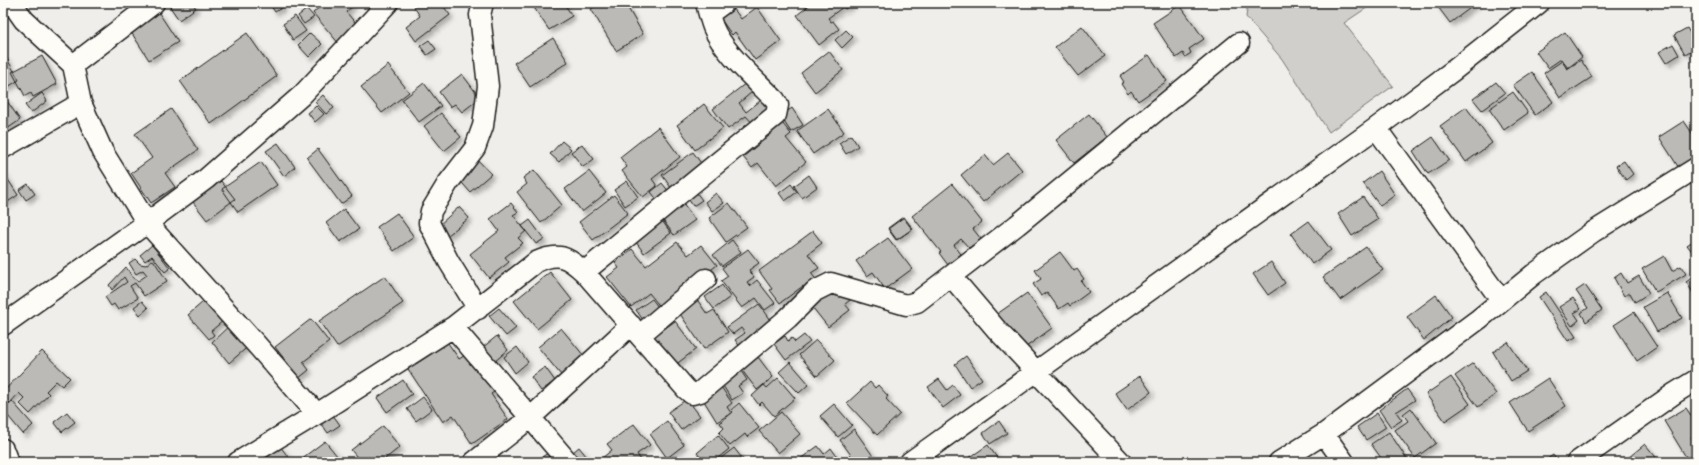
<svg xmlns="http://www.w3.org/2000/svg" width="1699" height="465" font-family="'Architects Daughter',sans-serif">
	<defs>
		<filter id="shadow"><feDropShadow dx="3.5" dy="3.5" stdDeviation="2" flood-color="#0004"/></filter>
	</defs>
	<rect width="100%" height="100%" fill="#f0eeea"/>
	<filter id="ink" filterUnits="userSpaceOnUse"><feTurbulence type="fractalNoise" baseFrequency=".025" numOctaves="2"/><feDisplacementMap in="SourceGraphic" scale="8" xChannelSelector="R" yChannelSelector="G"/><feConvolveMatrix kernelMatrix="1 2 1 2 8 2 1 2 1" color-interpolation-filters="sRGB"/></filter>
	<g filter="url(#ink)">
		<path fill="#d0cfcc" stroke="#767674" d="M1248,3H1374L1344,23L1393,86L1329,132L1282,59L1246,17Z"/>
		<path fill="#bbbab6" stroke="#1c1c1c" filter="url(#shadow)" d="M170,3H192L196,8L179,20L168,4Z
			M269,3H281L283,7L275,12Z
			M324,3H350L353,6L346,12L359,27L340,45L313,13Z
			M419,3H441L450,15L416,41L406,27L420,16L414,7Z
			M531,3H564L572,16L549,30Z
			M600,3H625L643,34L616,51L591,9Z
			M812,3H854L845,9L843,7L828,18L831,22L833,21L839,29L819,45L797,15Z
			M1435,3H1477L1450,23Z
			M1180,5L1204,39L1189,49L1191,53L1185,57L1183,53L1176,58L1153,23Z
			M757,7L781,41L755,60L735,32L732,35L720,18L734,9L741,19Z
			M307,9L314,17L304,24L298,16Z
			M159,13L178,42L149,60L131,32Z
			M295,16L306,31L293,40L283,24Z
			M1082,26L1105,56L1078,76L1055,47Z
			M1687,28L1696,43V48L1685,54L1674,35Z
			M846,30L853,37L842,48L835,40Z
			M1565,32L1582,57L1568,68L1561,59L1548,68L1536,52Z
			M247,33L277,76L211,124L180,81Z
			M310,33L322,44L309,57L298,45Z
			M553,38L568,62L530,87L514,63Z
			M429,40L436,49L427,55L420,46Z
			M1673,44L1679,55L1666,63L1659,52Z
			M829,51L843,70L815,92L801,73Z
			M1149,55L1167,81L1138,101L1131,91L1128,94L1121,84L1124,82L1120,76Z
			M42,56L57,84L33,97L31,93L25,96L12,72Z
			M6,57L19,80L6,88L3,83V59Z
			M1581,60L1592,77L1560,98L1544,73L1562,61L1567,69Z
			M388,65L409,92L382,113L361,87Z
			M1532,72L1553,102L1535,115L1513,85Z
			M462,74L480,98L462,112L455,104L450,107L439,92Z
			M1496,82L1505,93L1482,110L1473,99Z
			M424,83L441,106L419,122L402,100Z
			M746,83L752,92L739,103L746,112L765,97L776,110L755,126L746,116L728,129L713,109Z
			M1513,92L1528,113L1504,130L1489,109Z
			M42,93L47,101L31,113L25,105Z
			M3,95L20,120L4,131L3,128Z
			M323,95L334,108L326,114L315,102Z
			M704,104L723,128L695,150L677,125Z
			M316,106L324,114L315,122L308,113Z
			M1466,107L1492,143L1466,162L1440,126Z
			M792,108L803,125L791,132L780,116Z
			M171,109L198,150L165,173L175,187L151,203L131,173L152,158L135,134Z
			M828,109L844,132L813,154L797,131Z
			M441,113L461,137L444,151L424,126Z
			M1089,114L1107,137L1074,163L1056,140Z
			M778,118L791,134L786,138L806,162L776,186L758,163L752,168L743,157L769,136L763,130Z
			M1684,121L1696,139V157L1679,168L1659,137Z
			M658,127L680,157L652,179L657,186L643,197L622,171L627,167L620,157Z
			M851,135L858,146L846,154L839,143Z
			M1433,137L1449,160L1428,174L1413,151Z
			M562,141L571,149L559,162L550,154Z
			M278,143L295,167L284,176L266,151Z
			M582,144L594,159L583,167L571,152Z
			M318,149L352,196L341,204L307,158Z
			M693,152L705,169L674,192L662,175Z
			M1008,153L1022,170L983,202L961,175L985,155L993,165Z
			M477,159L491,174L470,192L457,177Z
			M1624,161L1633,174L1626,180L1616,166Z
			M261,162L277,185L238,212L222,189Z
			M534,170L562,205L541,223L517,192L527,184L523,178Z
			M589,171L606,193L582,212L565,189Z
			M1379,171L1395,195L1380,206L1363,183Z
			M3,172L18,195L3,205Z
			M809,175L817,187L802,198L794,186Z
			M221,181L235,199L207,220L193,202Z
			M627,181L638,197L625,206L614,190Z
			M662,183L670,193L659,202L651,192Z
			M28,184L35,194L26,200L19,190Z
			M791,184L797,192L785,201L779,193Z
			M952,184L982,222L973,229L981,239L969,248L961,239L954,245L961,254L948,265L939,253L941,252L912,216Z
			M693,188L702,200L693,206L685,194Z
			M716,193L724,203L712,211L705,202Z
			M614,195L628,213L593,240L579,222Z
			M1363,197L1378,219L1352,236L1338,214Z
			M511,203L518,212L513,215L526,231L518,238L523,243L505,257L509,262L489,278L470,254L499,231L490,219Z
			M683,203L695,220L674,235L659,215Z
			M729,203L747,227L726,242L709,218Z
			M459,207L469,218L447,236L438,226Z
			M344,209L359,229L340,242L326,223Z
			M397,213L414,237L394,251L377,227Z
			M657,214L671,233L644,253L630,234Z
			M903,217L912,229L897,240L888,228Z
			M904,217L913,229L896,240L888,229Z
			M530,220L544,239L536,244L522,226Z
			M1309,221L1331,250L1312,264L1291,234Z
			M813,231L822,243L808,254L819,268L811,273L820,285L809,293L803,286L780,303L770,290L772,289L759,271Z
			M888,238L912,269L885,289L873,272L867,276L856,261Z
			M1696,239V252L1694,254L1687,245Z
			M732,240L741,252L722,266L713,255Z
			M677,242L688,255L701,245L717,265L662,309L649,293L631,307L607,277L619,268L615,263L632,249L646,266Z
			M152,245L170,268L165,272L152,256L145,261L140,255Z
			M1366,247L1383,270L1340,300L1323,277Z
			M748,249L759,263L749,270L754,277L747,282L750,286L757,280L775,303L765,310L756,298L742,308L721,281L728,276L722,268Z
			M1060,252L1074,271L1077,269L1084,279L1081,281L1089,292L1070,306L1068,303L1059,309L1047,292L1041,296L1033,284L1041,279L1035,270Z
			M1664,256L1672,271L1681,266L1686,274L1656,292L1642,269Z
			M135,259L140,264L146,265L152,260L154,261L167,281L144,296L135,283L130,286L138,298L118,310L114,304L111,306L105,297L127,282L124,277L112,290L109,285L126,267L133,278L138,281L147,275L143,270L136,274L129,263Z
			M1271,262L1285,283L1268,295L1253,274Z
			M550,272L572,300L537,329L514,301Z
			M1621,273L1627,283L1639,276L1649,293L1635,302L1630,293L1624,296L1614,278Z
			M1696,275V297L1686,282Z
			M385,276L403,303L337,347L319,321Z
			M722,285L730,297L714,309L705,297Z
			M1585,285L1602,310L1586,322L1581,313L1588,308L1576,291Z
			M832,286L844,292L850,300L845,304L850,310L828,327L809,303Z
			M1546,292L1576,337L1568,341L1539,297Z
			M1027,293L1052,328L1022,350L997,314Z
			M1667,293L1682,318L1657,332L1643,307Z
			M211,295L224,320L211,331L214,335L209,339L188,315Z
			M1436,295L1452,317L1424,340L1407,317Z
			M696,298L707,314L714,310L728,332L704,349L678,311Z
			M1573,298L1581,309L1574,313L1579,320L1572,326L1559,307Z
			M652,299L662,312L646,324L636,310Z
			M142,301L148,308L140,315L134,307Z
			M759,304L774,324L741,348L735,340L745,333L741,328L733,334L727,327Z
			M499,308L516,328L506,336L489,316Z
			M1634,312L1657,347L1637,361L1614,325Z
			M311,319L329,342L303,362L309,370L299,378L275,347Z
			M234,321L252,343L229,363L212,342Z
			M675,321L696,349L670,369L649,340Z
			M561,328L584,356L561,375L538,347Z
			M804,335L810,342L786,360L774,344L785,336L788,341L792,338L795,342Z
			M497,336L508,350L494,362L482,348Z
			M816,340L835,360L817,376L799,355Z
			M1508,342L1527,371L1511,381L1493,352Z
			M448,343L459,359L470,352L500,388L491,394L508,419L472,444L453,415L443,422L408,369Z
			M517,347L528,362L515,373L504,357Z
			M42,351L70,378L62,386L56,381L46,391L49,394L30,414L20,404L25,399L19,393L10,403L3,396V392Z
			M755,353L773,377L757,390L738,365Z
			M966,356L982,379L970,387L955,364Z
			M790,362L809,384L799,393L779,372Z
			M1473,363L1496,394L1478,407L1455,376Z
			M737,365L747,380L738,386L743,393L732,400L718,378Z
			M545,367L555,381L541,391L531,377Z
			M1140,376L1151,392L1127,410L1115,393Z
			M1451,377L1470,404L1445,421L1426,394Z
			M778,378L795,398L774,416L762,402L759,405L752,396L764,385L767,388Z
			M1548,378L1566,406L1528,431L1510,403Z
			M939,379L947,390L953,385L960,395L943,408L928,387Z
			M403,380L412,394L387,412L377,398Z
			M717,381L732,403L727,407L731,413L717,422L699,393Z
			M870,382L875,388L878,385L888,396L886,399L900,414L877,435L847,403Z
			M1407,389L1415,400L1396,412L1402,420L1391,427L1379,410Z
			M423,397L432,409L416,421L407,409Z
			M687,399L700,416L681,430L668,412Z
			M12,401L33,425L23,434L3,410V406L8,402L10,404Z
			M739,403L759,428L747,437L745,434L730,446L719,433L724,428L720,423L733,412L731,410Z
			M834,404L852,425L838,437L820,416Z
			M1411,408L1436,443L1415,458L1395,430L1408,421L1403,414Z
			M1686,408L1696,423V434L1691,437L1696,445V462H1689L1664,421Z
			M67,412L75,422L62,432L54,422Z
			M781,412L800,434L778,453L759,431Z
			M1377,413L1386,427L1366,440L1357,427Z
			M333,415L340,425L328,433L321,423Z
			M667,421L684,445L667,458L650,434Z
			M999,421L1007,433L990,444L983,433Z
			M634,424L650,445L637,454L642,462H597L612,450L607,444Z
			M383,426L400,447L385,459L387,462H361L351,450Z
			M854,429L873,456L866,462H856L840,440Z
			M1389,432L1409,462H1384L1371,444Z
			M718,435L729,449L713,462H704L697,453Z
			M325,441L342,462H304L301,459Z
			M1645,444L1660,462H1623Z
			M988,445L1000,462H963Z
			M280,446L292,462H258Z
			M818,446L824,454L831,448L841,462H796Z
			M579,447L591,462H581L573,452Z
			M734,448L745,462H716Z
			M548,453L554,462H539L537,460Z
			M1553,455L1558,462H1543Z
			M521,457L525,462H516Z"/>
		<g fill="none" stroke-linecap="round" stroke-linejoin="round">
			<defs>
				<path id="minor" d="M12,3L24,20L73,65L81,103L103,152L147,223L256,344L317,414
					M709,14L724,3
					M73,65L154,3
					M1376,128L1501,300
					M3,148L81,103
					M584,272L776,115L778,105L775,100C756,80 723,52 713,27C710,19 708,11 706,3
					M951,276L997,330L1121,462
					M478,309L449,262L429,223L431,211L448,183L475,148L483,126L488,86L480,15L483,3
					M3,325L147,223L206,179L302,95L388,3
					M453,327L568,462
					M640,335L706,279
					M1324,434L1344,462
					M3,449L8,462
					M238,462L317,414L453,327L536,262C558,252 567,256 584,272L686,389L692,394L700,392L788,318L815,291L831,283L906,305L917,302L1017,225L1239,43
					M474,462L530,418L631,325
					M910,462L1376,128L1454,70L1539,3
					M1279,462L1324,434L1479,319L1534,274L1593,232L1696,168
					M1577,462L1675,393L1696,380"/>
			</defs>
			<use href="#minor" stroke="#1c1c1c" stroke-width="23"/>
			<use href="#minor" stroke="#fdfcf7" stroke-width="20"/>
		</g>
	</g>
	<rect width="1699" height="465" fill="none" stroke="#fdfcf7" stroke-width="16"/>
	<rect x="8" y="8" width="1683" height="449" fill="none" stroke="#1c1c1c" stroke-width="1.5" filter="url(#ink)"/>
</svg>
